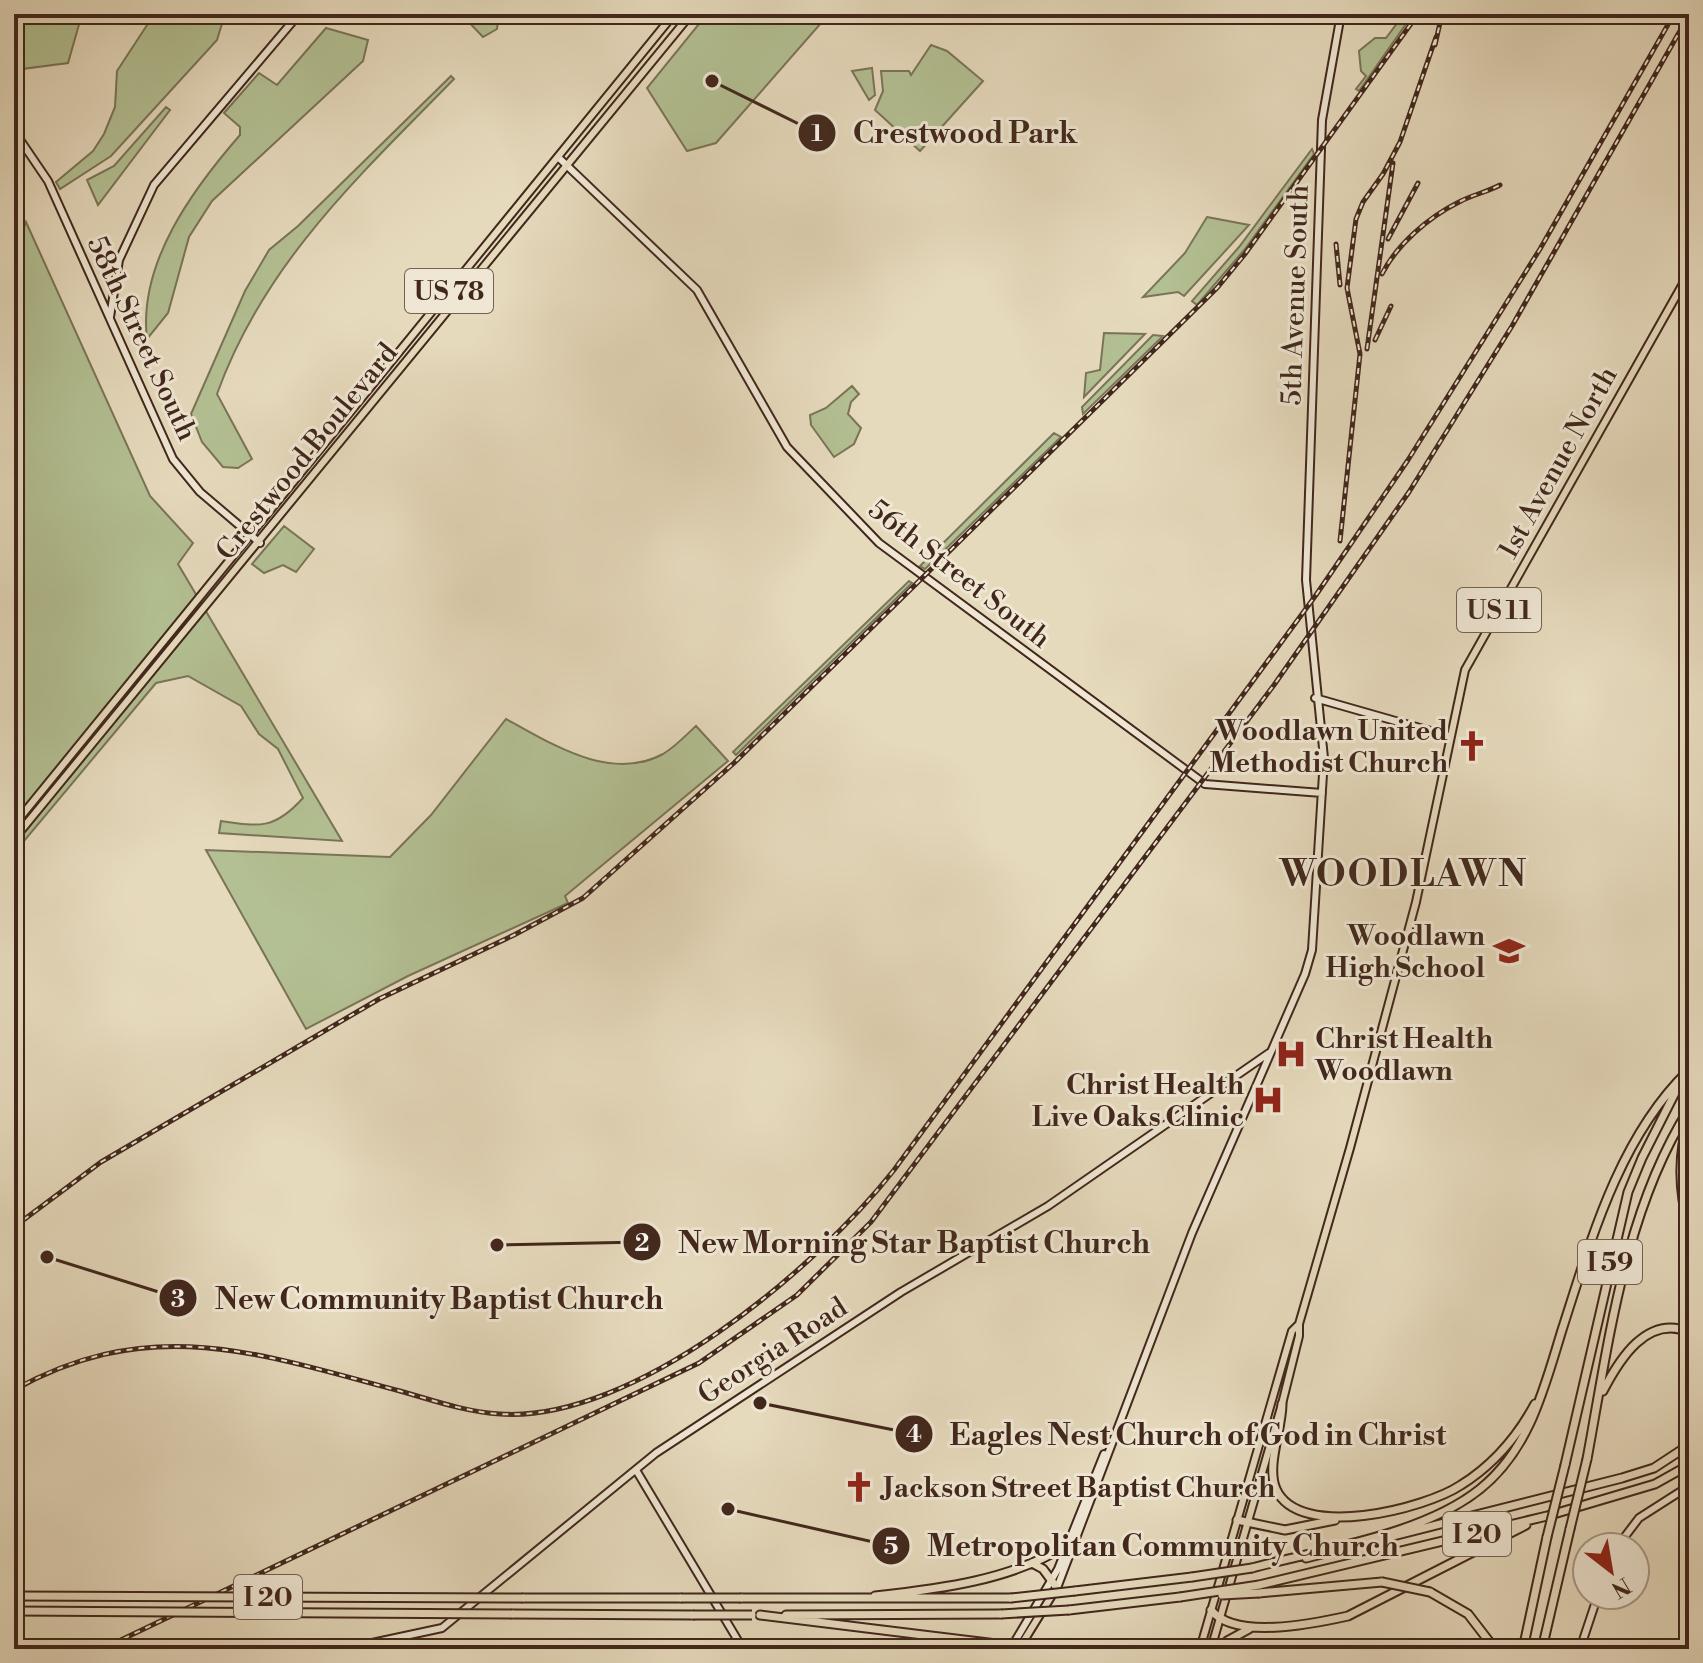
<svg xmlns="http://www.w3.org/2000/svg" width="1703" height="1663" font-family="'Libre Bodoni',serif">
	<rect width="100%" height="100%" fill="#e6dabd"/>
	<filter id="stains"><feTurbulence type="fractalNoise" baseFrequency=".0025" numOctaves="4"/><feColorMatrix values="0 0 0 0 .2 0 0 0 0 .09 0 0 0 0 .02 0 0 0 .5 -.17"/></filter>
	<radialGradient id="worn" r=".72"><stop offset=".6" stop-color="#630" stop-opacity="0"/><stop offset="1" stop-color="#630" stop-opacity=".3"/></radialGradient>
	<path fill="#b3c093" stroke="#7a7458" stroke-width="2" d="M14,14H82L68,63L14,70Z
		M151,14H225L217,40L111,156L60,189L56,182L93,151L104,134L115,107L117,71L153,16Z
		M461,14H492L498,20L497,29L483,37Z
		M707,14H829L716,143L687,151L647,88Z
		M1404,14H1413L1359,91L1356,89L1366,76L1361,71L1359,51L1375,38H1386Z
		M326,28L368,40L363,61L212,201L189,237L168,313L147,339C138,263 193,189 240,135V127L224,113L259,73L277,85Z
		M931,45L947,51L983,81L920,151L875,110L883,91L881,71H909L911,75Z
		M872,68L875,95L869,100L852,71Z
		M451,76L454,79C360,175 264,263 217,394L252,459L238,468L223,467L202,442L191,414L245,291L269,250L298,226Z
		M166,107L170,110L98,205L87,180L114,166Z
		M1312,149L1314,154L1245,249L1197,305L1192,301L1239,247Z
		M1207,217L1249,225L1184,296L1178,292L1143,297L1185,253Z
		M26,222L150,496L193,543L178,564L342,841L219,833L221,821C261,827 275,829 303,798L278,749L259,734L241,706L188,676L156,683L14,853V256Z
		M1104,333L1145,334L1084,397L1086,373L1100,370Z
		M1153,335L1163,336L1083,414L1082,407Z
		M852,386L859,394L851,402L848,414L861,428L854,444L834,457L811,425L810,415L826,408Z
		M1054,433L1061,437L925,569L920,566Z
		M284,526L314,549L296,572L283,565L264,573L252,564Z
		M909,581L912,583L736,755L733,752Z
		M506,719C551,743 610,783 663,754C675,747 686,735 696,726L728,761L565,896L568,903L408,976L306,1029L206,850L390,857L431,815Z"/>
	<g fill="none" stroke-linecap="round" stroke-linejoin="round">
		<defs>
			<path id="secondary" d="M14,131L48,181L173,459L200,492L260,543
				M558,157L697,290L787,447L879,543L1205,784L1322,793
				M110,317L119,260L154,185L299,14
				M1315,698L1448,736
				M636,1470L743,1649
				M1617,1547L1639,1518L1689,1486
				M1057,1588L1192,1233L1305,974L1312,950L1324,758L1306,580L1322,120L1341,14
				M1011,1648L1058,1569L1104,1454
				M344,1649L442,1628L656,1453L901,1292L1048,1206L1269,1053
				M1580,1649L1598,1595"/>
			<path id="primary" d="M14,825L674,14
				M14,839L691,14
				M1020,1647L1054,1592
				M1200,1649L1292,1331L1299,1324
				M1211,1649L1282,1404L1299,1336V1324L1350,1148L1416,902L1465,670L1689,273"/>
			<path id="highway" d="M1689,1119C1677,1156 1679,1192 1689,1229
				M1603,1391C1619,1360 1647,1314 1689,1332
				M1282,1404C1282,1429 1266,1466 1276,1489C1299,1541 1425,1509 1461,1485C1493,1465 1517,1437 1535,1404
				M1587,1459C1609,1341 1624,1212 1689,1109
				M1565,1465L1628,1192L1642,1158L1679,1085
				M1237,1520L1285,1530L1335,1520
				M1306,1558L1622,1478L1654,1468L1689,1445
				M1032,1563L1043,1569L1057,1588
				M1252,1568C1322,1549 1423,1535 1480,1489C1530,1449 1544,1388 1562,1330C1591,1240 1619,1138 1688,1071
				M1259,1585L1547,1516L1655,1484L1689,1465
				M1075,1591L1192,1577
				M1430,1592L1468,1614L1495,1649
				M1259,1593L1382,1582
				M875,1596C939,1589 1014,1580 1068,1544
				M523,1598H681
				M741,1598H1011
				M1069,1610L1180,1597
				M1211,1610C1235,1640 1312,1624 1348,1616L1526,1525
				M512,1614L693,1615
				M760,1615L1013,1646
				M786,1615L1001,1614
				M1224,1649L1227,1641L1249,1629
				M1523,1649L1547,1537
				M1542,1649L1570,1529"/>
		</defs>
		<use href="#secondary" stroke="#41271c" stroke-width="10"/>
		<use href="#primary" stroke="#41271c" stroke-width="10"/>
		<use href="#highway" stroke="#41271c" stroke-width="11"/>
		<use href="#secondary" stroke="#efe7d4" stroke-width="6"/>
		<use href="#primary" stroke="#e6dabd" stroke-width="6"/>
		<use href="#highway" stroke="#e6dabd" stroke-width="7"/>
		<defs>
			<path id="rail" d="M1435,45L1442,14
				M1388,239L1418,183
				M1336,244L1340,285
				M1382,274C1397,244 1429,217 1459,202C1472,195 1487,192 1500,185
				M1375,340L1391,306
				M1367,349L1393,163
				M1340,541L1360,354L1347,288L1356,219L1363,202L1383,174L1400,142L1436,37
				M14,1227L101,1162L379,999L514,935L583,898L734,763L1217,288L1245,254L1418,14
				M14,1390C152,1313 260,1354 400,1391C432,1400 466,1412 500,1414C634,1423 816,1269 894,1170L1316,595L1408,460L1540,249L1674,14
				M102,1649L699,1363L797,1295L871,1222L1274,685L1409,492L1512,326L1689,15"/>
		</defs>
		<use href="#rail" stroke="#41271c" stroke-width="5"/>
		<use href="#rail" stroke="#efe7d4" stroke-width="2" stroke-dasharray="6" stroke-linecap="butt"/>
		<defs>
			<path id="highway-bridge" d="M1570,1529L1587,1459
				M1547,1537L1565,1465
				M1192,1577L1252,1568
				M1382,1582L1430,1592
				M1222,1595L1259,1593
				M14,1596L523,1598
				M1180,1597L1259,1585
				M681,1598H741
				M1011,1598L1075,1591
				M14,1611L512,1614
				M1001,1614L1069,1610
				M693,1615H752"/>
		</defs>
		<use href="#highway-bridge" stroke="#41271c" stroke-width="11" stroke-linecap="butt"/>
		<use href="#highway-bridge" stroke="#e6dabd" stroke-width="7"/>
	</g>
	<defs>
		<symbol id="church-bare" viewBox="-9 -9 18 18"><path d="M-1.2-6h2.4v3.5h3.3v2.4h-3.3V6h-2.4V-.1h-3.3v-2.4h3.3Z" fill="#8f2418" stroke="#efe7d4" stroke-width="2.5" paint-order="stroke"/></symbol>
		<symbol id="school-bare" viewBox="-9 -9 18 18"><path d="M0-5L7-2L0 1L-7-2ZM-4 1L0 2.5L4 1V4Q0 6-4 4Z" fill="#8f2418" stroke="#efe7d4" stroke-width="2.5" paint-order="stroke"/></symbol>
		<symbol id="hospital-bare" viewBox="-9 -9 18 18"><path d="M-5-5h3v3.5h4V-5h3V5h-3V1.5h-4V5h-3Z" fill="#8f2418" stroke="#efe7d4" stroke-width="2.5" paint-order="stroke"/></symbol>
	</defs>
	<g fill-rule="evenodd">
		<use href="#church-bare" x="1450" y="724" width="44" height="44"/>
		<use href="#school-bare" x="1487" y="929" width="44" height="44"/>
		<use href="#hospital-bare" x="1269" y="1032" width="44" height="44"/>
		<use href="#hospital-bare" x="1246" y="1078" width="44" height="44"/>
		<use href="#church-bare" x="837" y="1465" width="44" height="44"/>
	</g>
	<g text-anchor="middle" stroke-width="6" stroke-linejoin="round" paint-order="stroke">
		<g fill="#efe7d4" stroke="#756153" stroke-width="2">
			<rect x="405" y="269" width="88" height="44" rx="6"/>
			<rect x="1457" y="588" width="84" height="44" rx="6"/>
			<rect x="1578" y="1240" width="64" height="44" rx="6"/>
			<rect x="1443" y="1512" width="68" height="44" rx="6"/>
			<rect x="234" y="1575" width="68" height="44" rx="6"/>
		</g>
		<g font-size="26" font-weight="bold" fill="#41271c">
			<text x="449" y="300">US 78</text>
			<text x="1499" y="619">US 11</text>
			<text x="1610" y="1271">I 59</text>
			<text x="1477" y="1543">I 20</text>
			<text x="268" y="1606">I 20</text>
		</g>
		<g font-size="28" fill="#41271c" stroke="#efe7d4">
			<text transform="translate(1294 295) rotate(-88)" y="10">5th Avenue South</text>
			<text transform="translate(143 338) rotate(65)" y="10">58th Street South</text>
			<text transform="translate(306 451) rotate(-51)" y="10">Crestwood Boulevard</text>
			<text transform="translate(1557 462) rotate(-61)" y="10">1st Avenue North</text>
			<text transform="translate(960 573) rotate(38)" y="10">56th Street South</text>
			<text transform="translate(772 1350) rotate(-33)" y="10">Georgia Road</text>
		</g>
		<g font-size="28" font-weight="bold" fill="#41271c" stroke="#efe7d4" text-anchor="end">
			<text x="1448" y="740">Woodlawn United<tspan x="1448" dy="32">Methodist Church</tspan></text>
			<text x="1485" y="945">Woodlawn<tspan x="1485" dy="32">High School</tspan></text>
			<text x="1315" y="1048" text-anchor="start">Christ Health<tspan x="1315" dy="32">Woodlawn</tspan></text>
			<text x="1244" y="1094">Christ Health<tspan x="1244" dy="32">Live Oaks Clinic</tspan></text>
			<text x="883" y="1497" text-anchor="start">Jackson Street Baptist Church</text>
		</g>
		<g font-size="36" font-weight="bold" letter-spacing="2" fill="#41271c" stroke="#efe7d4">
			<text x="1404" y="886">WOODLAWN</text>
		</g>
	</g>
	<path fill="none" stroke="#41271c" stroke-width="3" d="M712 81L817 133M497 1245L642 1242M47 1257L178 1298M760 1403L914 1434M728 1509L891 1546"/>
	<g fill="#41271c" stroke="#efe7d4" stroke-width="3">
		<circle cx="712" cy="81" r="8"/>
		<circle cx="497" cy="1245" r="8"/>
		<circle cx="47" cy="1257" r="8"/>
		<circle cx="760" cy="1403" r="8"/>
		<circle cx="728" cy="1509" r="8"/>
		<circle cx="817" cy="133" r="20"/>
		<circle cx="642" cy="1242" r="20"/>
		<circle cx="178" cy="1298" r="20"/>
		<circle cx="914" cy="1434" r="20"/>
		<circle cx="891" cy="1546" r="20"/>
	</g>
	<g font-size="24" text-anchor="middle" font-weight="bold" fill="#fff">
		<text x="817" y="141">1</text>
		<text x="642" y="1251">2</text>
		<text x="178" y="1307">3</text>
		<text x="914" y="1442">4</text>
		<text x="891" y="1554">5</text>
	</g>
	<g font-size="30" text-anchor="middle" font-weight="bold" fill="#41271c" stroke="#efe7d4" stroke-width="6" stroke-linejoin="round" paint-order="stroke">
		<text x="965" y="143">Crestwood Park</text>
		<text x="914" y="1253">New Morning Star Baptist Church</text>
		<text x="439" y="1309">New Community Baptist Church</text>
		<text x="1198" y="1445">Eagles Nest Church of God in Christ</text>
		<text x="1163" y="1556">Metropolitan Community Church</text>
	</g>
	<rect width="1703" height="1663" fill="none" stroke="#e6dabd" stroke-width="48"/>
	<rect x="16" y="16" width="1671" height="1631" fill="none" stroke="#41271c" stroke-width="4"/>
	<rect x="24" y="24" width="1655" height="1615" fill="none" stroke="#41271c" stroke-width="2"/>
	<g transform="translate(1611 1571) rotate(149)"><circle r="38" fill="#efe7d4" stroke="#a99a8a" stroke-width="2"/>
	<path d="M0-6L14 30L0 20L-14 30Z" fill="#8f2418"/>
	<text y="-12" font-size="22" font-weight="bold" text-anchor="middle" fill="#41271c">N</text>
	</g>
	<rect width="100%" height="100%" filter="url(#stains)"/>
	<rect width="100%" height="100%" fill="url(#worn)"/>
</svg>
